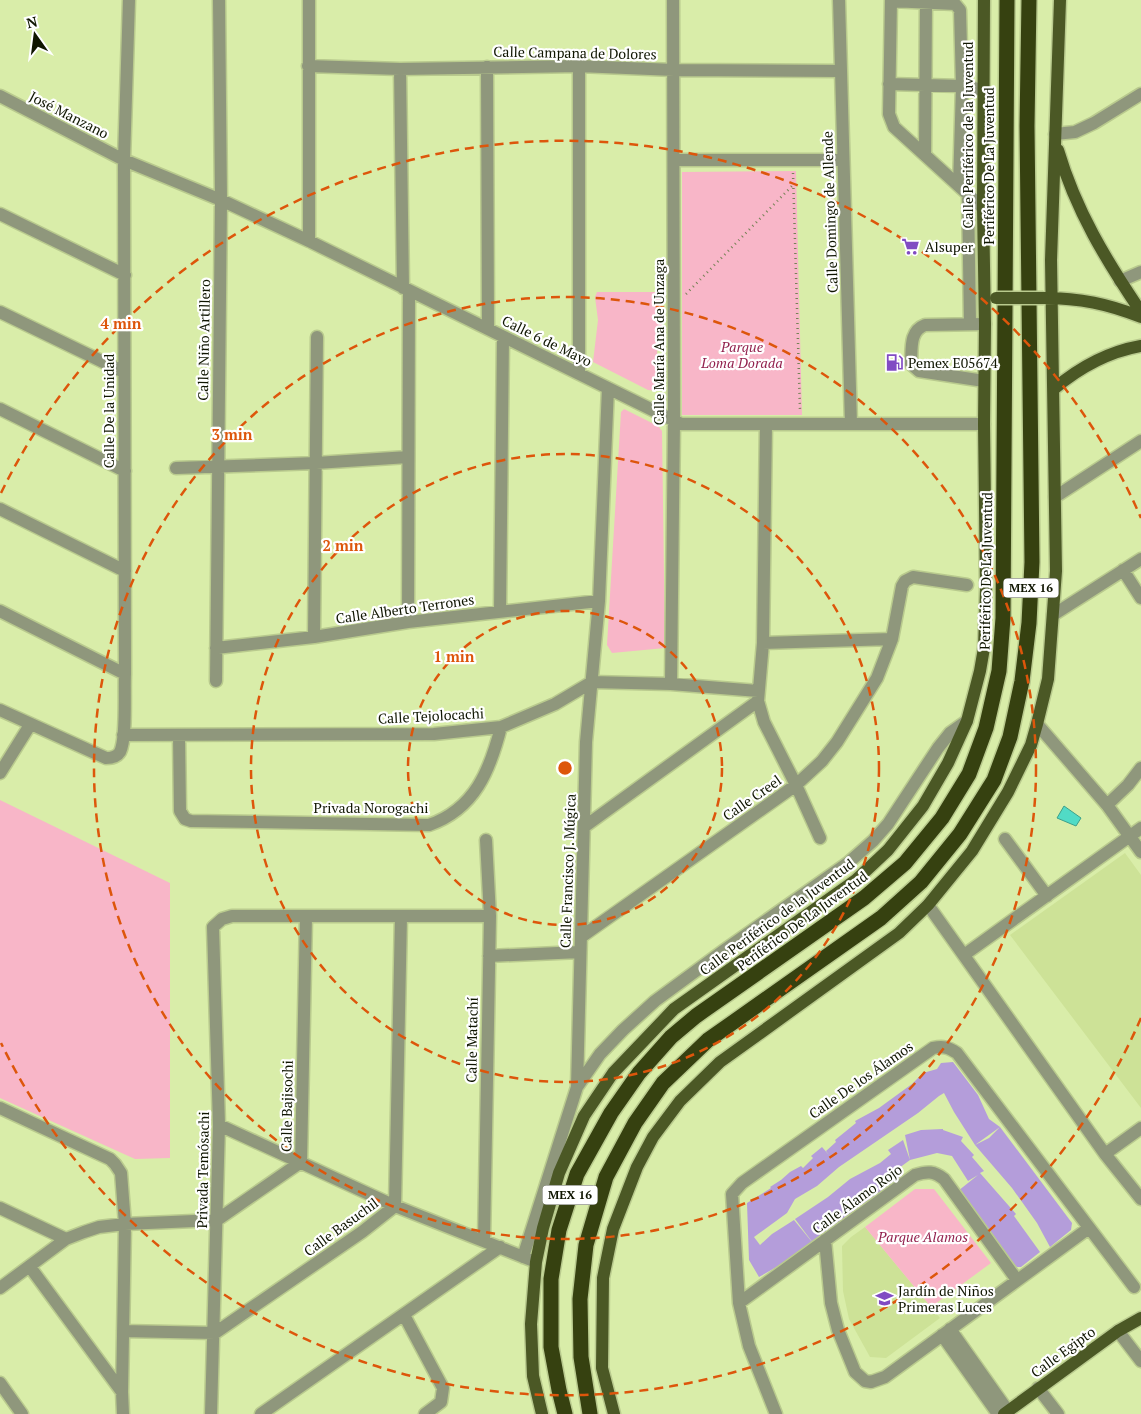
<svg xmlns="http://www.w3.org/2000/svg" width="1141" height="1414" font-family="'PT Serif',serif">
	<rect width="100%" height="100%" fill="#d9eda9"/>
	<path fill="#cde297" d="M1125,853L1141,875V1108L1010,935Z
		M865,1227L940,1318L886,1358L870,1357L849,1319L843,1291L842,1246L851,1237Z"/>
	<path fill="#f8b6c8" d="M796,171L802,415H682V172Z
		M597,292H655L660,297L662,325L657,353L661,386L658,391L648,390L593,362L598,320L595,297Z
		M624,409L658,426L662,431L665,648L612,653L607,645L621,412Z
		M0,800L170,883V1158L135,1159L0,1098Z
		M915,1189H934L991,1263L931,1307L865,1227Z"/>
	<path fill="#51dbc6" stroke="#3da08b" d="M1064,806L1081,818L1076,826L1057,818Z"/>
	<path fill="#b49dda" d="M953,1062L978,1095L989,1119L1000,1127L975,1145L954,1112L944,1093L939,1096L918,1113L839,1167L817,1186L795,1199L787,1213L754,1237L760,1245L772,1234L794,1220L812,1242L801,1253L759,1277L749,1260L747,1203L771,1188L770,1187L781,1180L790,1172L801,1166L803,1168L813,1158L811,1156L822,1147L829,1155L826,1151L836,1142L835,1140L856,1123L855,1121L879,1108L912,1084L923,1073L937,1069L941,1063Z
		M1000,1127L1072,1223L1071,1230L1050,1247L1037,1223L1012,1188L975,1145L989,1138Z
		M943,1129V1130L963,1137L961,1141L974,1155L972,1157L984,1171L980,1173L1016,1214L1014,1216L1040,1252L1021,1267H1017L1007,1259L958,1191L978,1175L968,1181L952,1156L937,1153L910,1160L899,1168L903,1174L892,1186L893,1188L878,1194L833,1228L822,1234L813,1243L795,1219L828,1197L850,1179L880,1163L891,1154L888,1150L903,1140L910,1160L905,1135L921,1130Z"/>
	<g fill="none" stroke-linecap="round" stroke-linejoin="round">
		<defs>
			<path id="minor" d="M839,0L851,424
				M891,0L889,114L894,127L983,208
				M891,1L955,4L960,10L962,86L959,186
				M308,66L400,69L579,66L674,70L841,71
				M579,66V373
				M487,67L488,329
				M400,69L403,288
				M889,84L962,86L984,90
				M0,96L124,160L221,200L309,241L681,424H984
				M1055,134L1075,132L1094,123L1141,94
				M925,155L926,2
				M674,160H843
				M968,195L970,324
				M0,214L125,275
				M309,241V0
				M1120,281L1141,272
				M0,312L124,372
				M984,381L919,371L911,364C912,349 909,331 925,325L985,324
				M0,409L125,471
				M766,424L763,643L758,701L764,722L796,785L820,838
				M176,468L316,463L408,457
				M1055,497L1141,441
				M0,509L125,571
				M1123,570L1141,598
				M0,611L125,674
				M500,612L503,337
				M1053,615L1141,559
				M408,622L409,291
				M314,637L317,337
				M763,643L892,639
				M216,648L314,637L408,622L599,601
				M216,681L221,200L219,0
				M671,684L674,421L673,0
				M0,710L106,758C111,758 117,757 120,752C127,738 124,692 125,674L124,160L129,0
				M1037,724L1107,805L1141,852
				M123,735L434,734L501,727L555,704L592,682L671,684L758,691
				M179,735L180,811L185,819L191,821L429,825C475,809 490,770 501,727
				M0,773L30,725
				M1107,805L1128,785L1141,768
				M584,827L758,701
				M1005,839L1047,896
				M928,905L1105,1154L1141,1199
				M581,937L796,785L822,761L837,742L877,678L892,639L902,586L905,581L913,577L967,585
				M964,955L1141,828
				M489,956L580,952
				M577,1087L600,1054L623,1030L655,1001L723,951L848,863L873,841L888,824L938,748L950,733L967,721
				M0,1108L110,1159L115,1164L121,1173L125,1224L122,1392L123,1414
				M219,1125L395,1206L531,1260
				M1105,1154L1141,1128
				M0,1208L66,1239
				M825,1240L831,1303L838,1330L855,1372L865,1381L871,1382L885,1377L1089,1228
				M484,1241L490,916L486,840
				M523,1257L577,1087L586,742L599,601L608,388
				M30,1267L122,1392
				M0,1288L66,1239L84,1232L99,1227L125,1224L217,1220L301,1162L306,916
				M739,1303L915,1175C927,1171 934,1171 944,1179L1017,1280
				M404,1315L443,1388L441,1402L425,1414
				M950,1329L1008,1411
				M123,1331L215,1333L362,1232L395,1206L401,916
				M1118,1331L1141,1361
				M942,1335L998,1414
				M0,1383L22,1414
				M1038,1388L1058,1414
				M211,1414L219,1125L213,927L222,919L232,916H490
				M261,1414L500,1247
				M776,1414L749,1346L739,1303L732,1194L742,1183L933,1048C943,1046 948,1047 957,1053L1134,1287"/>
			<path id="major" d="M1058,150C1076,211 1106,260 1141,312
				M1044,298C1080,298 1108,304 1141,317
				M1054,389C1080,367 1107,352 1141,346
				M542,1414L533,1376L531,1324L536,1262L543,1228L559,1173L584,1116L613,1073L674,1009L856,880L888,850L923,806L948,763L967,721L980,671L984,648L986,590L984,424L985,324L983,208L984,0
				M614,1414L602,1368L603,1278L613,1229L637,1167L653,1137L680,1101L720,1062L899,933L928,905L972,851L1008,792L1031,745L1037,724L1048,679L1056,571L1051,260L1060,0
				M1004,1414L1118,1331L1141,1318"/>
			<path id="highway" d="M565,1414L559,1390L551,1347V1279L559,1230L577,1174L611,1113L639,1073L671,1037L696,1016L864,898L905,863L942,818L969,774L986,728L999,671L1003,618L1007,0
				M590,1414L581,1357L580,1299L586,1245L606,1177L635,1123L663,1083L708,1040L881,918L921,882L960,834L994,780L1010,737L1022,681L1029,623L1032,562L1027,126L1029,0"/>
		</defs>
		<use href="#minor" stroke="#b9ca8e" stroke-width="15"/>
		<use href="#major" stroke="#b9ca8e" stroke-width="15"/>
		<use href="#highway" stroke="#b9ca8e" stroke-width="18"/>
		<path stroke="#758255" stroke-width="2.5" stroke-dasharray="1 4" stroke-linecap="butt" d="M793,173L800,410H798
			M686,294L793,185"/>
		<use href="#minor" stroke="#8f977c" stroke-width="12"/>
		<use href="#major" stroke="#4b5825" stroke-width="12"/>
		<use href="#highway" stroke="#364110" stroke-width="15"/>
		<defs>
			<path id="major-bridge" d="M996,298H1043"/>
		</defs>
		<use href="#major-bridge" stroke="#b9ca8e" stroke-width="15" stroke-linecap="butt"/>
		<use href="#major-bridge" stroke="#4b5825" stroke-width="12"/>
	</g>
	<g fill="none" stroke="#dd560b" stroke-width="2.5" stroke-dasharray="9 6">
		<circle cx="565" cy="768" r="157"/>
		<circle cx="565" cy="768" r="314"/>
		<circle cx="565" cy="768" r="471"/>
		<path d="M1141 1018A628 628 0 0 1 1 1043M1 493A628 628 0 0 1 1141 518"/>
	</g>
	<defs>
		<symbol id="supermarket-bare" viewBox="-9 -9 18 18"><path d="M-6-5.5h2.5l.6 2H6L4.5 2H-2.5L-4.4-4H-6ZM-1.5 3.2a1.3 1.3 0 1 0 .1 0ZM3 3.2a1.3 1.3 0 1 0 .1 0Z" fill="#814bc3" stroke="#fff" stroke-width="2.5" paint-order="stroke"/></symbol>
		<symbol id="fuel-bare" viewBox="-9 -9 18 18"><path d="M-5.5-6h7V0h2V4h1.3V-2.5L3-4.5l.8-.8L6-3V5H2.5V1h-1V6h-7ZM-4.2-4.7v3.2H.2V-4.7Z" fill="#814bc3" stroke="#fff" stroke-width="2.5" paint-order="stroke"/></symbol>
		<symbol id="school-bare" viewBox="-9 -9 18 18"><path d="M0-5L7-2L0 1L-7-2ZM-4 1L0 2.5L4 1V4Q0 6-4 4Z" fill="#814bc3" stroke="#fff" stroke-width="2.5" paint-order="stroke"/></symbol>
	</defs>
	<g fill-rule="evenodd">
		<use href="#supermarket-bare" x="898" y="234" width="25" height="25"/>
		<use href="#fuel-bare" x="882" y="350" width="25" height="25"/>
		<use href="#school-bare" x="872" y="1286" width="25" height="25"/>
	</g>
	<g text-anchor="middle" stroke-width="4.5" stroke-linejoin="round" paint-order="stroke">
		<g fill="#fff" stroke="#575b4c" stroke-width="1">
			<rect x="1003.5" y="578.5" width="55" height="19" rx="4"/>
			<rect x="542.5" y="1185.5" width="55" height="19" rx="4"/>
		</g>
		<g font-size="12" font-weight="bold" fill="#0f1500">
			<text x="1031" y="592">MEX 16</text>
			<text x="570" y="1199">MEX 16</text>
		</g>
		<g font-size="14" fill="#0f1500" stroke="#fff">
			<text transform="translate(575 53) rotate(1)" y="5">Calle Campana de Dolores</text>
			<text transform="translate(69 115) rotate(27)" y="5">José Manzano</text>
			<text transform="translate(968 135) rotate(-90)" y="5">Calle Periférico de la Juventud</text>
			<text transform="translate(989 166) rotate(-90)" y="5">Periférico De La Juventud</text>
			<text transform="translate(830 212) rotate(-92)" y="5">Calle Domingo de Allende</text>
			<text transform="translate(204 340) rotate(-89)" y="5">Calle Niño Artillero</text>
			<text transform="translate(547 341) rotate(26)" y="5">Calle 6 de Mayo</text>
			<text transform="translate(659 342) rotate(-90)" y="5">Calle María Ana de Unzaga</text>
			<text transform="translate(109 411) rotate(-90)" y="5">Calle De la Unidad</text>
			<text transform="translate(986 571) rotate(-89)" y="5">Periférico De La Juventud</text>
			<text transform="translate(405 609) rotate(-8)" y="5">Calle Alberto Terrones</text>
			<text transform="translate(431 716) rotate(-3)" y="5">Calle Tejolocachi</text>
			<text transform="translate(752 798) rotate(-35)" y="5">Calle Creel</text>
			<text x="371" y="813">Privada Norogachi</text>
			<text transform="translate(568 871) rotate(-88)" y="5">Calle Francisco J. Múgica</text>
			<text transform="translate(777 917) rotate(-36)" y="5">Calle Periférico de la Juventud</text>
			<text transform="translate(802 921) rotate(-36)" y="5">Periférico De La Juventud</text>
			<text transform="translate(472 1040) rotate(-89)" y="5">Calle Matachí</text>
			<text transform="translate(861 1080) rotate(-35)" y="5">Calle De los Álamos</text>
			<text transform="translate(287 1106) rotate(-89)" y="5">Calle Bajisochi</text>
			<text transform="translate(203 1170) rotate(-89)" y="5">Privada Temósachi</text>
			<text transform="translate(857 1199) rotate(-36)" y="5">Calle Álamo Rojo</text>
			<text transform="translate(341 1227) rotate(-36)" y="5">Calle Basuchil</text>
			<text transform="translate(1063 1352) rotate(-36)" y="5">Calle Egipto</text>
		</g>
		<g font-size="14" fill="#0f1500" stroke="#fff" text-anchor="start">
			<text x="925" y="252">Alsuper</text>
			<text x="908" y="368">Pemex E05674</text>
			<text x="898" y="1296">Jardín de Niños<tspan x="898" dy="16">Primeras Luces</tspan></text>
		</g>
		<g font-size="14" font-style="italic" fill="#92214e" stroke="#fff">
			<text x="742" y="352">Parque<tspan x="742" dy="16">Loma Dorada</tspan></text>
			<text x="923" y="1242">Parque Alamos</text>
		</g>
	</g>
	<circle cx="565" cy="768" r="8" fill="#dd560b" stroke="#fff" stroke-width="2.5"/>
	<g font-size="15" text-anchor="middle" font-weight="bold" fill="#dd560b" stroke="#fff" stroke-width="4.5" stroke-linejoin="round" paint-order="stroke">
		<text x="121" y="329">4 min</text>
		<text x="232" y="440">3 min</text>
		<text x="343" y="551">2 min</text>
		<text x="454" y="662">1 min</text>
	</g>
	<g transform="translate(35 35) rotate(346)" stroke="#ffffff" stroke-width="4" paint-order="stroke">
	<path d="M0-4L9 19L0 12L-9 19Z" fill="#0f1500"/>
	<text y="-8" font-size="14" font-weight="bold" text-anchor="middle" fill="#0f1500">N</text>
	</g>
</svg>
